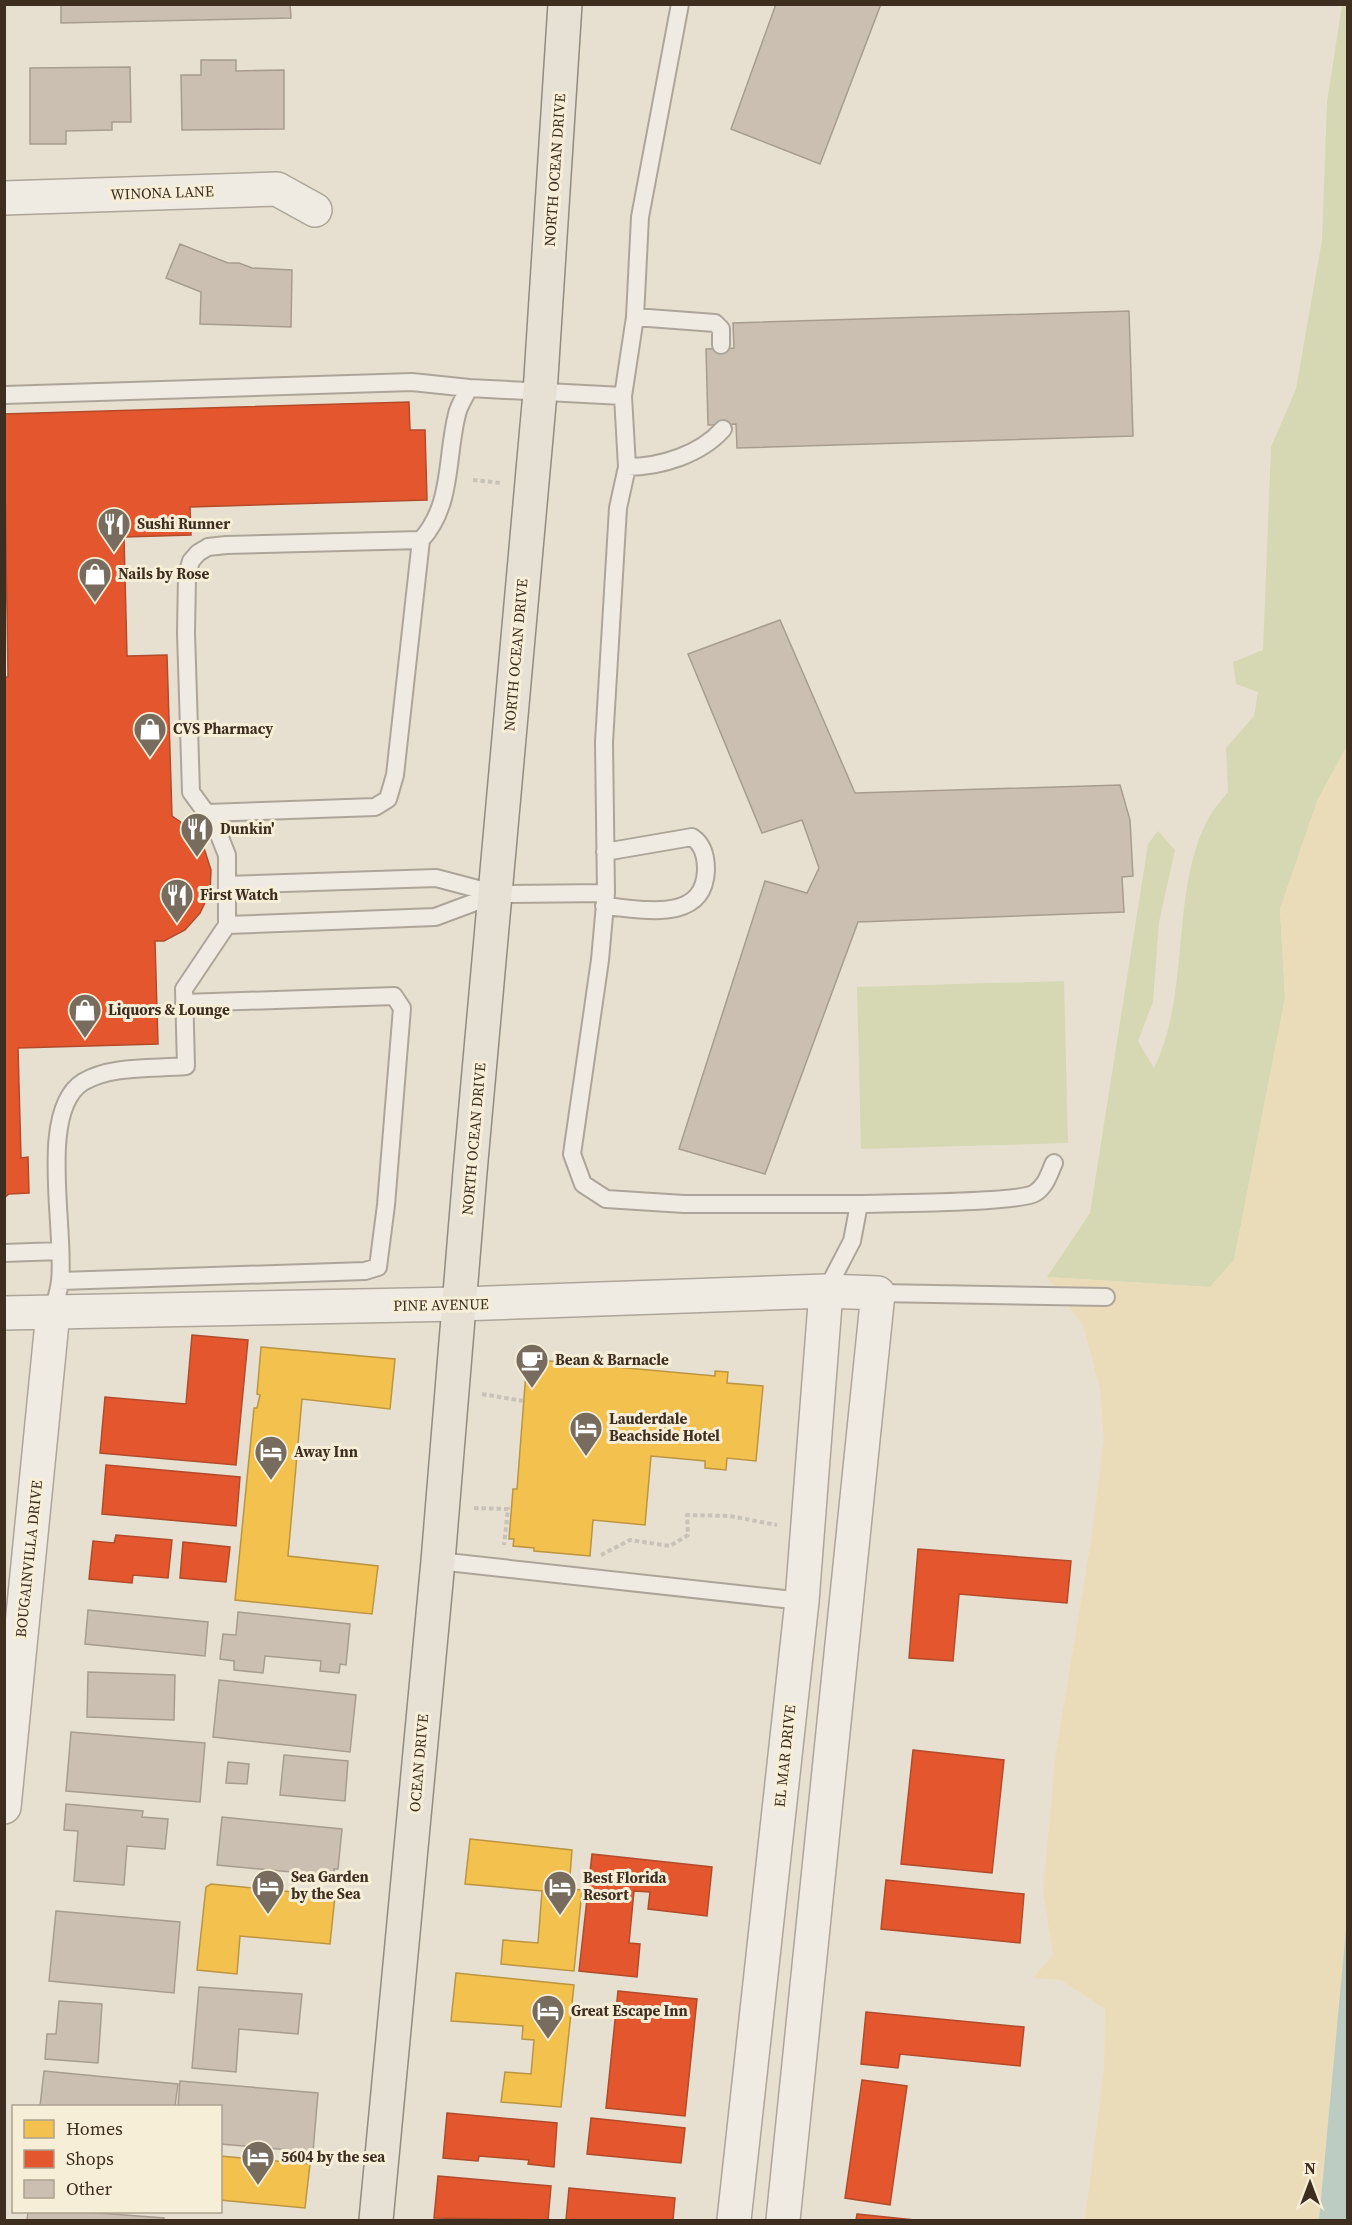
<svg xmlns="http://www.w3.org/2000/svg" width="1352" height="2225" font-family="'Source Serif 4',serif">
	<rect width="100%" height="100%" fill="#e7e0d1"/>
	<path fill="#d6d7b3" d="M1342,5H1347V746L1318,799L1280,909L1285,998L1234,1260L1210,1287L1047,1277L1090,1213L1148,844L1158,831L1175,850L1159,922L1153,1002L1138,1041L1154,1068C1192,990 1169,891 1209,817C1214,808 1222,800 1228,792L1226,748L1254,716L1258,692L1236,684L1233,662L1263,650L1271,447L1296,389L1322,240L1327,102Z
		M1064,981L1068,1143L861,1149L857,987Z"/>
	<path fill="#eadcb9" d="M1347,746L1348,1919L1319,2220H1085L1104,2071L1105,2009L1061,1980L1033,1978L1053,1955L1043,1891L1056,1752L1092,1534L1104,1440L1100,1389L1083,1325L1047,1277L1210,1287L1234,1260L1285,998L1280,909L1318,799Z"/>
	<path fill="#bcccc2" d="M1347,1919V2220H1319Z"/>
	<path fill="#f2c14e" stroke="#bc9540" stroke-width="1.5" d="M261,1347L395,1359L390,1409L302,1399L288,1556L378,1566L372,1614L235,1600L254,1408H257L260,1395L257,1394Z
		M527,1359L715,1376V1371L728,1372L727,1383L763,1386L756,1461L727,1458L726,1470L705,1468V1461L651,1456L645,1525L593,1520L590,1556L534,1551V1548L513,1546L514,1539H509L513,1489H517Z
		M470,1839L572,1850L569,1889L582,1890L574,1971L501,1964L503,1940L538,1943L542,1891L465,1884Z
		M211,1884L335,1896L330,1944L240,1936L237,1974L197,1970L206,1887Z
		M456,1973L574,1985L561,2107L501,2102L505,2072L531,2074L534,2040L522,2039L523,2026L451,2021Z
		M220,2156L310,2164L305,2208L220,2200Z"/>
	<path fill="#e4572e" stroke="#b24b2a" stroke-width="1.5" d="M409,402L410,430H425L427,500L190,507L191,535L124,537L127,656L167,655L172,816L191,829L204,848L211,870L210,892L200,913L185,930L164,941H155L158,1044L18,1048L21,1158L28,1157L29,1193L9,1194L4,1198V677H8L4,414Z
		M192,1335L248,1340L236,1465L100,1453L105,1397L186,1404Z
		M106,1465L240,1477L236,1526L102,1514Z
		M116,1535L172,1540L168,1578L133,1575L132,1583L89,1579L93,1541L114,1543Z
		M183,1542L230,1547L226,1582L180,1578Z
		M918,1549L1071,1561L1067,1603L959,1594L953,1661L909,1658Z
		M913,1750L1004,1760L992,1873L901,1864Z
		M592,1854L712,1867L707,1916L648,1909L650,1892L634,1891L629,1943L640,1944L637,1977L579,1971Z
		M886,1880L1024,1894L1020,1943L881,1929Z
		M618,1991L697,1999L685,2116L606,2108Z
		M866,2012L1024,2027L1020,2066L900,2054L898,2068L861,2064Z
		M862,2080L907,2086L890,2205L845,2198Z
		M447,2113L557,2123L554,2167L528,2164L529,2160L479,2156L478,2161L443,2158Z
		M591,2118L685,2128L681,2163L587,2154Z
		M438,2176L551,2186L548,2220L434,2218Z
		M569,2188L675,2198L673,2220H566Z
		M857,2214L915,2220H856Z"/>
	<path fill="#cbbfb2" stroke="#a89c90" stroke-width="1.5" d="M61,4H290L291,18L61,23Z
		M776,4H881L820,164L731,129Z
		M201,60H236V71L284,70V129L182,130L181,75H201Z
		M130,67L131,122H112V130L66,131V144H30V68Z
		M180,244L228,263H239L252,268L292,270L291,327L200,324L201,292L166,278Z
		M1129,311L1133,436L737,448L736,424L708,425L706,349L734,348L733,323Z
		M780,620L855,793L1120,785L1130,820L1133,876L1122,877L1124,912L858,922L765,1174L679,1149L765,881L807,893L819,868L802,820L762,833L688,654Z
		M88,1610L208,1622L205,1656L85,1644Z
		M238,1612L350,1624L346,1665L340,1664L339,1673L320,1671L321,1661L265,1656L263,1673L234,1670V1661L220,1659L223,1634L236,1635Z
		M88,1672L175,1675L174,1720L87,1717Z
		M219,1680L356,1695L350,1752L213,1737Z
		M71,1732L205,1743L200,1802L66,1791Z
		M284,1755L348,1761L345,1801L280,1795Z
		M228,1762L249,1764L247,1784L226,1783Z
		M66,1804L143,1811L142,1817L168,1819L165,1849L127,1846L124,1885L74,1881L78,1831L64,1830Z
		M222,1817L342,1829L338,1869H334V1876L217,1865Z
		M56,1911L180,1922L174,1993L49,1981Z
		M199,1987L302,1994L298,2034L239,2029L236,2072L192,2068Z
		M59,2001L102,2004L98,2063L45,2059L47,2034H56Z
		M44,2071L178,2084L175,2106H40Z
		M180,2081L318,2093L313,2152L220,2144V2106H178Z
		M28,2212H85L164,2218L163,2220H27Z"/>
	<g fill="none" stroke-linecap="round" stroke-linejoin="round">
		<defs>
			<path id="lane" d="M635,317L715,323L721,329V345
				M4,395L412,382L469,388C465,397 459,405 457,414C446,457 453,505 421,540L226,545L208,547L198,553L191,561L187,575L186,633L191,792L215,825L227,855V925L184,989L186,1066C154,1069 111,1065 83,1082C37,1111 66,1231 60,1281C59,1291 55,1302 53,1312
				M623,396L635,317L640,217L680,4
				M627,467C661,467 701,454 723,429
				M207,813L375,807L388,799L395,775L421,540
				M227,885L436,878L497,894L606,893L604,742L618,508L627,467L623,396L469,388
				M606,893L600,960L572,1154L583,1184L606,1199L684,1204H859L852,1241L826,1291
				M604,906C642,909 704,924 706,870C706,857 703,844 692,837L605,852
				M227,925L435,917L497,894
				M859,1204C886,1203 1020,1203 1035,1193C1046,1186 1049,1174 1054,1163
				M4,1253L60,1251
				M60,1281L365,1271L378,1267L386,1205L402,1008L394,996L184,1003
				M878,1293L1106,1297
				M438,1561L802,1601"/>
			<path id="street" d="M4,198L277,189L315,210
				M4,1313L460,1304L826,1291L878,1293L783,2220
				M4,1807L53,1312
				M734,2220L802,1601L826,1291"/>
			<path id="primary" d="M376,2220L438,1561L470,1172L540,393L565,4"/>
		</defs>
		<use href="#lane" stroke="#ada599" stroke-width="20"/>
		<use href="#street" stroke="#ada599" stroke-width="36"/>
		<use href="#primary" stroke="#928b80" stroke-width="36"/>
		<path stroke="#c8c2b9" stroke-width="4" stroke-dasharray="4.5 3" stroke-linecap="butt" d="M473,480L501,483
			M482,1394L523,1401
			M474,1508L508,1509L504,1545
			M601,1555L630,1540L670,1546L688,1535L687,1515L730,1516L777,1525"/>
		<use href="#lane" stroke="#efebe3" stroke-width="16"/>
		<use href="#street" stroke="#efebe3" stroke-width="33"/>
		<use href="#primary" stroke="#e6e1d4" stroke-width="33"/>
	</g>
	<defs>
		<symbol id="restaurant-pin" viewBox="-11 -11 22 30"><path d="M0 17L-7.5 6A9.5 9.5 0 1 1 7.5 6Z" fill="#786c5e" stroke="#f7eed8"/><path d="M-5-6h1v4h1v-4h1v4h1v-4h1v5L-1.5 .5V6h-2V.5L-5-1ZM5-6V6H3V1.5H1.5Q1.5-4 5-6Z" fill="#fff"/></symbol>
		<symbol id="shop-pin" viewBox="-11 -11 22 30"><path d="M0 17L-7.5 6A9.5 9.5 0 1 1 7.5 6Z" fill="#786c5e" stroke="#f7eed8"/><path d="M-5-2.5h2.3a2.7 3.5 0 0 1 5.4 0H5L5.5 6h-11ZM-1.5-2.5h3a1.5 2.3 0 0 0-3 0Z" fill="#fff"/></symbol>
		<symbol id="cafe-pin" viewBox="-11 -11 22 30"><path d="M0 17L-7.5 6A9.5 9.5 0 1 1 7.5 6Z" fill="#786c5e" stroke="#f7eed8"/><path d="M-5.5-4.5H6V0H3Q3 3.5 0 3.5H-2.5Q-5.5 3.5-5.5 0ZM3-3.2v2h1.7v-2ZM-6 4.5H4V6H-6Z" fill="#fff"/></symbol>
		<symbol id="hotel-pin" viewBox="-11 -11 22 30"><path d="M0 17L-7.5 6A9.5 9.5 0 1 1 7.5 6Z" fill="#786c5e" stroke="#f7eed8"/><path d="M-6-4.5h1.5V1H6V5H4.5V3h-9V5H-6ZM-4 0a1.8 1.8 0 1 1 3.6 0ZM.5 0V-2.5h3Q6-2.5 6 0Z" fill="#fff"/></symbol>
	</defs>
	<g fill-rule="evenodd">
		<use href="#restaurant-pin" x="95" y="505" width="38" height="52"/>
		<use href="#shop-pin" x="76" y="555" width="38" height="52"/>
		<use href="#shop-pin" x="131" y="710" width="38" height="52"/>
		<use href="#restaurant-pin" x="178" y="810" width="38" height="52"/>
		<use href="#restaurant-pin" x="158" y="876" width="38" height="52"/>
		<use href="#shop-pin" x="66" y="991" width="38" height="52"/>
		<use href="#cafe-pin" x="513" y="1341" width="38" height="52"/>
		<use href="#hotel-pin" x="567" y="1409" width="38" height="52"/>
		<use href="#hotel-pin" x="252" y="1433" width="38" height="52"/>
		<use href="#hotel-pin" x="249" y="1867" width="38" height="52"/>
		<use href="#hotel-pin" x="541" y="1868" width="38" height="52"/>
		<use href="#hotel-pin" x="529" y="1992" width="38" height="52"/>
		<use href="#hotel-pin" x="239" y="2138" width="38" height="52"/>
	</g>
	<g text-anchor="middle" stroke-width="6" stroke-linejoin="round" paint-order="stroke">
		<g font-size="15" fill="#3d2e20" stroke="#f7eed8">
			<text transform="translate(555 170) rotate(-86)" y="5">NORTH OCEAN DRIVE</text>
			<text transform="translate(162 193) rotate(-2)" y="5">WINONA LANE</text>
			<text transform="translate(516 655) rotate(-85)" y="5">NORTH OCEAN DRIVE</text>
			<text transform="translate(474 1139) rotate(-85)" y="5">NORTH OCEAN DRIVE</text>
			<text transform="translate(441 1305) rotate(-1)" y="5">PINE AVENUE</text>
			<text transform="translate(29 1559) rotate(-84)" y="5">BOUGAINVILLA DRIVE</text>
			<text transform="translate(785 1756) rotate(-84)" y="5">EL MAR DRIVE</text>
			<text transform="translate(419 1763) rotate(-85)" y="5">OCEAN DRIVE</text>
		</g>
		<g font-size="15" font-weight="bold" fill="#3d2e20" stroke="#f7eed8" text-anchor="start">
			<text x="137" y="529">Sushi Runner</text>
			<text x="118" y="579">Nails by Rose</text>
			<text x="173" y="734">CVS Pharmacy</text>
			<text x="220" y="834">Dunkin'</text>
			<text x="200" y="900">First Watch</text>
			<text x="108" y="1015">Liquors &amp; Lounge</text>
			<text x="555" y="1365">Bean &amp; Barnacle</text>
			<text x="609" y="1424">Lauderdale<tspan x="609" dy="17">Beachside Hotel</tspan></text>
			<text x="294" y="1457">Away Inn</text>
			<text x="291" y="1882">Sea Garden<tspan x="291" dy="17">by the Sea</tspan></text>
			<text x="583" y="1883">Best Florida<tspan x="583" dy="17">Resort</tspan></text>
			<text x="571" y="2016">Great Escape Inn</text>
			<text x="281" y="2162">5604 by the sea</text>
		</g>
	</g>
	<rect width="1352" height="2225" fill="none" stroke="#3d2e20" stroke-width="12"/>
	<rect x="12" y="2105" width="210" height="108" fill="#f7eed8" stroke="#ada18e" stroke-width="1.5"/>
	<rect x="24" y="2120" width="30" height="18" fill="#f2c14e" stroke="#ada18e" stroke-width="1.5"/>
	<text x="66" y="2135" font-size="18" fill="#3d2e20">Homes</text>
	<rect x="24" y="2150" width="30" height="18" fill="#e4572e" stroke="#ada18e" stroke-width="1.5"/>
	<text x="66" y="2165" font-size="18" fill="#3d2e20">Shops</text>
	<rect x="24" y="2180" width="30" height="18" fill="#cbbfb2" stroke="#ada18e" stroke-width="1.5"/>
	<text x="66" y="2195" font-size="18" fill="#3d2e20">Other</text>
	<g transform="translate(1310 2183)" stroke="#f7eed8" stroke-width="4.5" paint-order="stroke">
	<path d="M0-4.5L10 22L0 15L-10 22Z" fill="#3d2e20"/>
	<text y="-9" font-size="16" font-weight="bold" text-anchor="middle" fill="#3d2e20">N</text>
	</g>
</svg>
